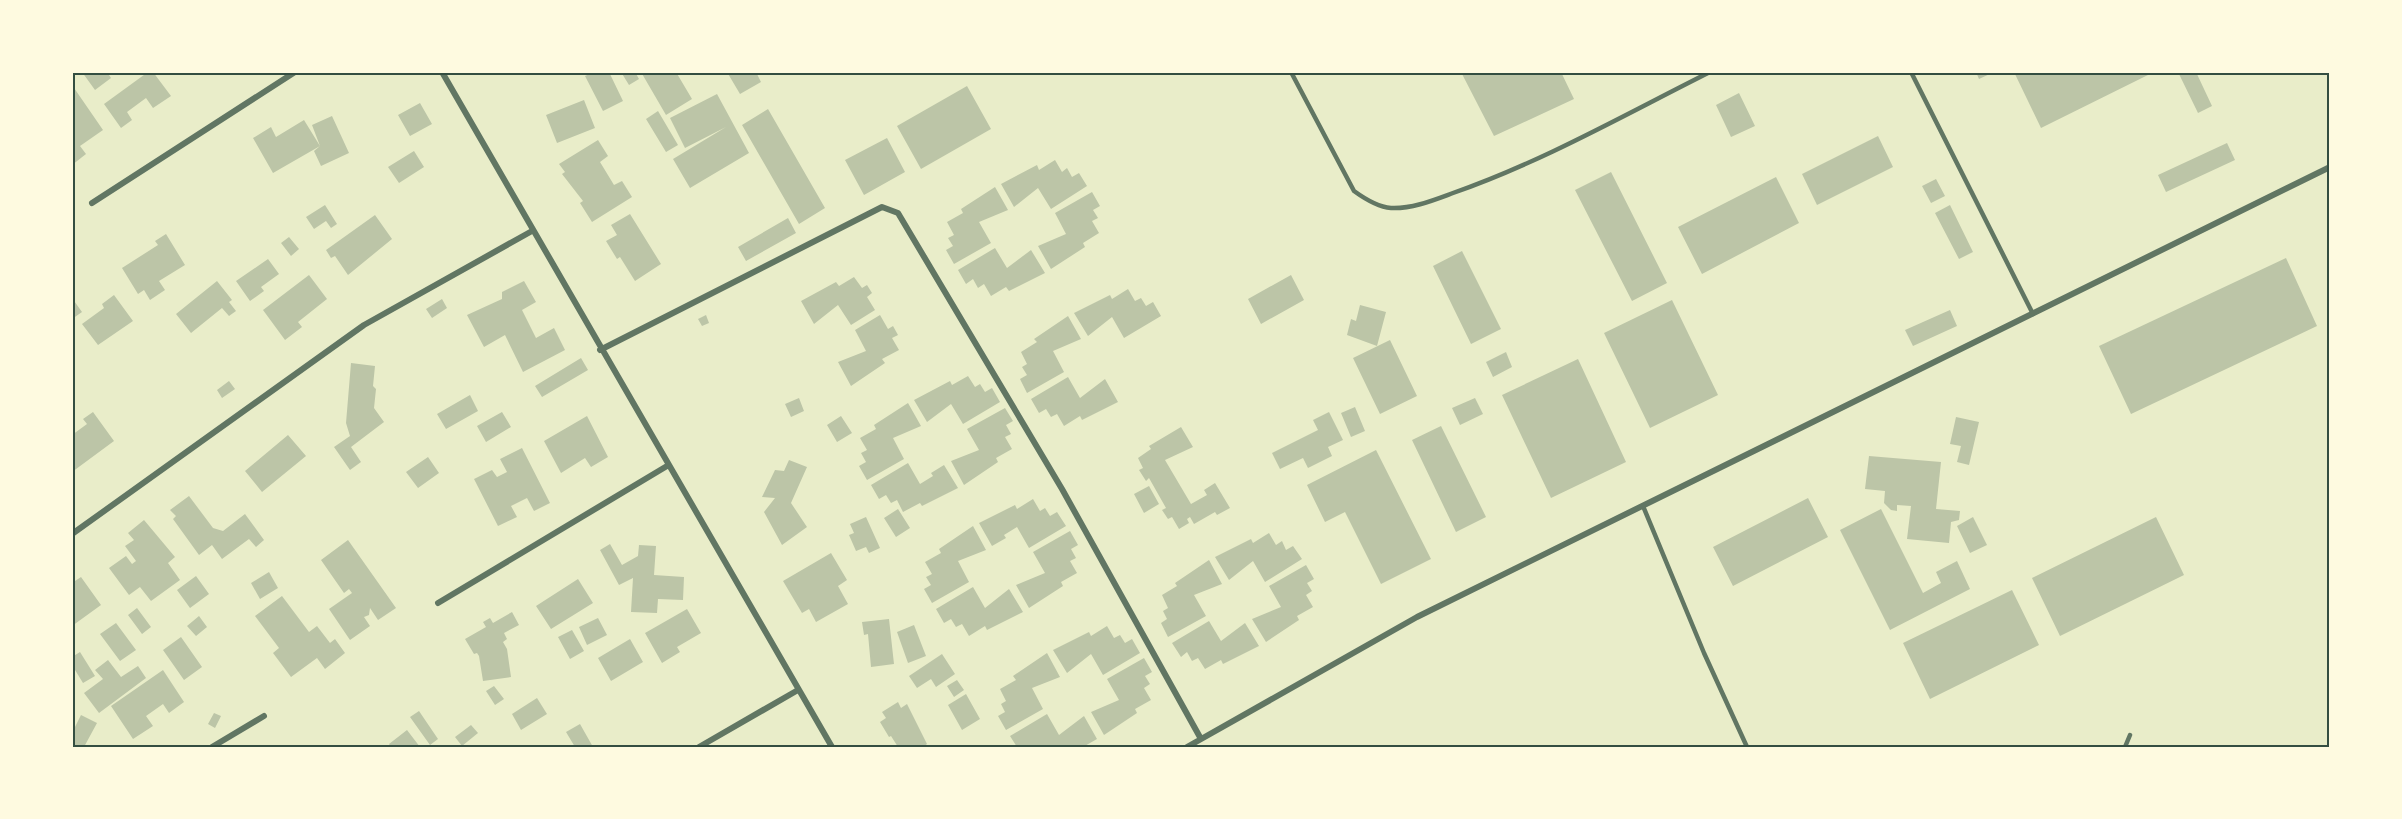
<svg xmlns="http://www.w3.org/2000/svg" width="2402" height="819" font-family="Spectral,serif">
	<rect width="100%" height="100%" fill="#e9edc9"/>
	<path fill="#bcc5a7" d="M82,72H107L111,78L95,90Z
		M148,72H153L171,96L153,108L146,98L127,112L132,120L121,128L104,104Z
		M594,72H609L623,101L603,111L585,76Z
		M621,72H635L639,79L629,85Z
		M641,72H676L692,99L666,115Z
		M727,72H756L761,82L740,94Z
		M1461,72H1561L1574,99L1494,136Z
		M1976,72H1994L1979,79Z
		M2014,72H2154L2041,128Z
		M2183,72H2196L2212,106L2198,113L2179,74Z
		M72,85L103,130L80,146L86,154L72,165Z
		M967,86L991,129L921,169L897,126Z
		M1739,93L1755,126L1731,137L1716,105Z
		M717,94L749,153L690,188L673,159L726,127L685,148L670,118Z
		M584,100L595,128L557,143L546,115Z
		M420,103L432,124L410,136L398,115Z
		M768,109L825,208L799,224L742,125Z
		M658,111L678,145L666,152L646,119Z
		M332,116L349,153L321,166L314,151L320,146L273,173L253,138L271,127L276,137L304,120L320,146L312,125Z
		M1878,136L1893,167L1817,205L1802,174Z
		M887,138L905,172L864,195L845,160Z
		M598,140L608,156L600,162L614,185L622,181L632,197L592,222L580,203L583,201L562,174L565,172L559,164Z
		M2227,143L2235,160L2166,192L2158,175Z
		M414,151L424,167L399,183L388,167Z
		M1055,160L1062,172L1067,168L1072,177L1079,173L1087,186L1051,209L1038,188L1014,207L1001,184L1037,165L1039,170Z
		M1611,172L1667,283L1632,301L1575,190Z
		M1776,177L1799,223L1702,274L1678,227Z
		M1936,179L1945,196L1931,203L1922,186Z
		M995,187L1008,210L979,222L991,243L954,264L946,250L953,246L948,238L954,235L947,222L963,213L961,209Z
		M1092,192L1100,206L1093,210L1098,218L1092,221L1099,233L1083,243L1085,247L1051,269L1038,246L1066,234L1055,213Z
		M325,205L337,224L331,228L326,221L314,229L306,217Z
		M1950,205L1973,252L1959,259L1935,213Z
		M630,214L661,264L635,281L620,257L617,259L606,241L617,235L611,225Z
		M375,215L392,239L348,275L335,256L331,258L326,250Z
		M788,218L796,233L746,261L738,247Z
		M166,234L185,265L159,281L165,290L150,300L144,290L138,294L122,268L158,245L155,241Z
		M289,237L299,249L291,256L281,243Z
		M995,248L1007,268L1031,250L1045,273L1009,291L1006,287L991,296L984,284L978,288L973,279L966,284L958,270Z
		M1462,251L1501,329L1471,344L1433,266Z
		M2286,258L2317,326L2131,414L2099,346Z
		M268,259L279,274L261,287L264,291L250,301L236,281Z
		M309,275L327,299L298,322L302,327L285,340L263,310Z
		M1291,275L1304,300L1261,324L1248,299Z
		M854,277L862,288L867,285L872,293L867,297L875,310L851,325L838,305L814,324L801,301L836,282L839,286Z
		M217,281L232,300L229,302L236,311L229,316L222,308L191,333L176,314Z
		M524,281L536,302L522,310L536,338L554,328L565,350L523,372L505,335L484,347L467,315L502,299V292Z
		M1128,289L1135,301L1141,298L1146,306L1153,302L1161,316L1124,338L1112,317L1088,336L1074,313L1110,295L1112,299Z
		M114,295L133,321L98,345L82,324L104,308L102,304Z
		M72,298L82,312L72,319Z
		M442,299L447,308L432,318L426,309Z
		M1672,300L1718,395L1650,428L1604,333Z
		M1360,305L1386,312L1377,346L1347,335L1351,319L1356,321Z
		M1950,310L1957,326L1913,346L1905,330Z
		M706,315L709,323L702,326L698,319Z
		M880,315L888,329L893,326L898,335L892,338L899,350L882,359L885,363L851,386L838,362L866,351L855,330Z
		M1068,316L1081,339L1053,351L1064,372L1027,393L1020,379L1027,375L1022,367L1027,364L1021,352L1037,342L1034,339Z
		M1390,340L1417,396L1380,414L1353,358Z
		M1506,352L1512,367L1493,377L1486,362Z
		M581,358L588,370L542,397L535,386Z
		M1578,359L1626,462L1551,498L1502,395Z
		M351,363L375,366L373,386L376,389L374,408L384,422L351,447L361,462L350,470L334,447L350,436L346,423Z
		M968,376L975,387L980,384L985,392L992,388L1000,402L963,424L951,404L927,422L914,400L950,381L952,385Z
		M1068,377L1080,398L1105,379L1118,402L1082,420L1080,416L1064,426L1057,414L1051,417L1046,409L1039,413L1031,399Z
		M229,381L235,389L222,398L217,390Z
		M470,395L478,411L446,429L437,414Z
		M799,398L804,411L791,417L785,404Z
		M1475,398L1483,414L1460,425L1452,408Z
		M908,403L921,426L893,438L904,459L867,480L859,466L866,462L861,453L867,450L860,438L876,429L874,425Z
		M1355,407L1365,431L1351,437L1341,413Z
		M1005,408L1013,421L1006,425L1011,434L1005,437L1012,449L996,458L998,462L964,485L951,461L979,450L967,429Z
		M93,412L114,441L72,472V435L87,424L83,419Z
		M502,412L511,427L486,442L477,426Z
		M1329,412L1343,440L1328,447L1332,456L1308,468L1303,458L1280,469L1272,453L1318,430L1313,420Z
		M587,416L608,457L591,467L585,458L561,473L544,441Z
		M841,416L852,433L837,442L827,425Z
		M1956,417L1979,422L1969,465L1957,462L1961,446L1950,444Z
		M1441,426L1486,517L1456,532L1412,440Z
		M1181,427L1193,447L1165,460L1191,504L1207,495L1204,490L1215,483L1230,508L1217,515L1215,512L1194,524L1190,517L1187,519L1189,523L1179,529L1172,517L1168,519L1162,510L1166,508L1149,478L1146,481L1139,470L1143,468L1138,458L1151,449L1149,446Z
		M288,435L306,456L262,492L245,471Z
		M522,448L550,503L534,511L527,498L511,506L517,517L498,526L474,479L492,470L497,477L507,472L500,459Z
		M1376,450L1431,559L1381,584L1345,512L1325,522L1307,485Z
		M1869,456L1941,462L1936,509L1960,511L1959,520L1951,522L1949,543L1907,539L1911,506L1897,505V511L1891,510L1884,503L1885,491L1865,489Z
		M428,457L439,473L418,488L406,472Z
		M789,460L807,467L791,503L807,527L782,545L764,512L775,498L762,497L775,470L784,471Z
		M908,463L920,484L933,476L931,473L944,465L958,488L922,506L920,503L903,512L897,500L891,503L886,495L879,499L871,485Z
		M1149,486L1159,504L1144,513L1134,494Z
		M189,496L213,528L223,531L245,514L264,540L256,547L249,539L222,559L212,545L199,555L173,519L176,516L170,510Z
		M1808,498L1828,537L1733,586L1713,547Z
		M1033,499L1040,511L1045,508L1050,516L1057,512L1066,526L1029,548L1017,527L1004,535L1006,538L992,546L979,523L1015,505L1017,509Z
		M898,509L910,528L896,537L884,518Z
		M1881,509L1923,593L1941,583L1936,572L1957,561L1970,589L1890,630L1840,530Z
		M866,517L880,548L869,553L866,547L856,551L849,535L854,533L850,524Z
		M1973,517L1987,545L1970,553L1957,526Z
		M2156,517L2184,575L2060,636L2032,578Z
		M144,520L175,557L168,563L180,580L151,601L140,587L129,595L109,568L126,556L132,564L136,561L125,546L134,540L128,533Z
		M973,526L986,550L958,561L969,582L932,603L924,589L931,585L926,577L932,574L925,562L941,553L939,549Z
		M1070,531L1078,545L1071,549L1076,558L1070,561L1077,573L1061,582L1063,586L1029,608L1016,585L1045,573L1033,552Z
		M1269,533L1276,545L1282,541L1286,550L1293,546L1302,559L1265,582L1253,561L1229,580L1215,557L1251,539L1253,543Z
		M348,540L396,608L378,620L370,608L369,615L364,617L370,626L350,640L329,609L352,593L349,589L344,593L321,560Z
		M610,544L622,565L638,556L639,545L656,546L654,575L684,577L683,600L658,599L657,613L631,612L633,578L619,585L600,550Z
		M831,553L847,580L838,586L848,604L816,622L809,609L802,613L783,581Z
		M1209,560L1222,584L1194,595L1206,616L1168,637L1161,623L1167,619L1163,611L1168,608L1162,595L1177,586L1175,583Z
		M1306,565L1314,579L1307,583L1312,591L1306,595L1313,607L1297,616L1299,620L1266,642L1252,619L1281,607L1269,586Z
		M269,572L278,588L260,599L251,583Z
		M196,576L209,594L190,608L177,590Z
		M81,577L101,605L72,626V583Z
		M578,579L593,603L551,629L536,606Z
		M973,587L985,608L1009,589L1023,612L987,630L985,626L969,636L962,624L956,627L951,619L944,623L936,609Z
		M2012,590L2039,645L1930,699L1903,643Z
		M282,596L309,632L317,626L330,643L335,639L345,653L325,669L317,658L291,677L273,653L279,648L255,616Z
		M137,608L151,627L142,634L128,615Z
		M687,609L701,633L677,647L680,652L662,663L645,633Z
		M512,612L519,625L504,633L507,639L503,642L507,649L511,677L483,681L479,656L477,653L474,654L465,639L486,627L483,622L490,618L493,623Z
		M199,616L207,627L196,636L187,626Z
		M598,618L607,635L587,645L579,627Z
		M889,619L894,664L871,667L868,634L864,635L862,622Z
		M1209,621L1221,641L1245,623L1259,646L1223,664L1221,660L1205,669L1198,658L1192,661L1187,652L1181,657L1172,643Z
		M116,623L136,650L120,661L100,634Z
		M914,625L926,656L908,663L897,632Z
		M1107,626L1114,638L1120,635L1125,643L1132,639L1140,653L1103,675L1091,654L1067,673L1053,650L1089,632L1091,636Z
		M572,630L584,651L570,659L558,637Z
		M181,637L202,667L184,680L163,650Z
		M630,639L643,662L611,681L598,658Z
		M80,652L95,676L83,683L72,665V657Z
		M1047,653L1060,677L1032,688L1043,709L1006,730L998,716L1005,712L1001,704L1006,701L1000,689L1016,680L1013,676Z
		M942,654L955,674L936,687L931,679L917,688L909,676Z
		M1144,658L1152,672L1145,676L1150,684L1144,688L1151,700L1135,709L1137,713L1104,735L1091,712L1119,700L1107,679Z
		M108,660L121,677L138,666L146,678L99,713L84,693L103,679L95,670Z
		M163,670L184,702L169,713L163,704L146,716L153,726L133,739L111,706Z
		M957,680L964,690L954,697L947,686Z
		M494,686L504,699L495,705L486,691Z
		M966,694L980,719L962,730L948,705Z
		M537,698L547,714L521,730L512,714Z
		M898,702L901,708L907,704L927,744L923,747H898L891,736L889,737L880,722L886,718L882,712Z
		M419,711L438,739L430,745L410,717Z
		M214,713L221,716L215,728L208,724Z
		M1047,714L1059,735L1084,716L1097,739L1083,747L1081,745L1017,747L1010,736Z
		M81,715L97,723L84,747H72V733Z
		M580,724L593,747H575L566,732Z
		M471,725L478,733L462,746L455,737Z
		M407,730L420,747H391L389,744Z"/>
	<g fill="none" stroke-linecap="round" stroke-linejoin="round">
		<path stroke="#617663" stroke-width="4.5" d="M1291,72L1354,191C1365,199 1378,207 1391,208C1412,209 1434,200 1453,193C1542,162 1626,114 1710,72
			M1911,72L2033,314
			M1643,506L1704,653L1747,747
			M2125,747L2130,735"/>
		<path stroke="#617663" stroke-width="6" d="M442,72L832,747
			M92,203L295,72
			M600,350L882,207L898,213L1062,489L1201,739
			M72,534L364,325L532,231
			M438,603L667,466
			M212,747L264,716
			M699,747L798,690
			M1187,747L1417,617L2330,167"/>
	</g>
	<rect width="2402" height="819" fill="none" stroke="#fefae0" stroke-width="147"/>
	<rect x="74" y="74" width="2254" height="672" fill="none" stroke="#344e41" stroke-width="2"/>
</svg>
